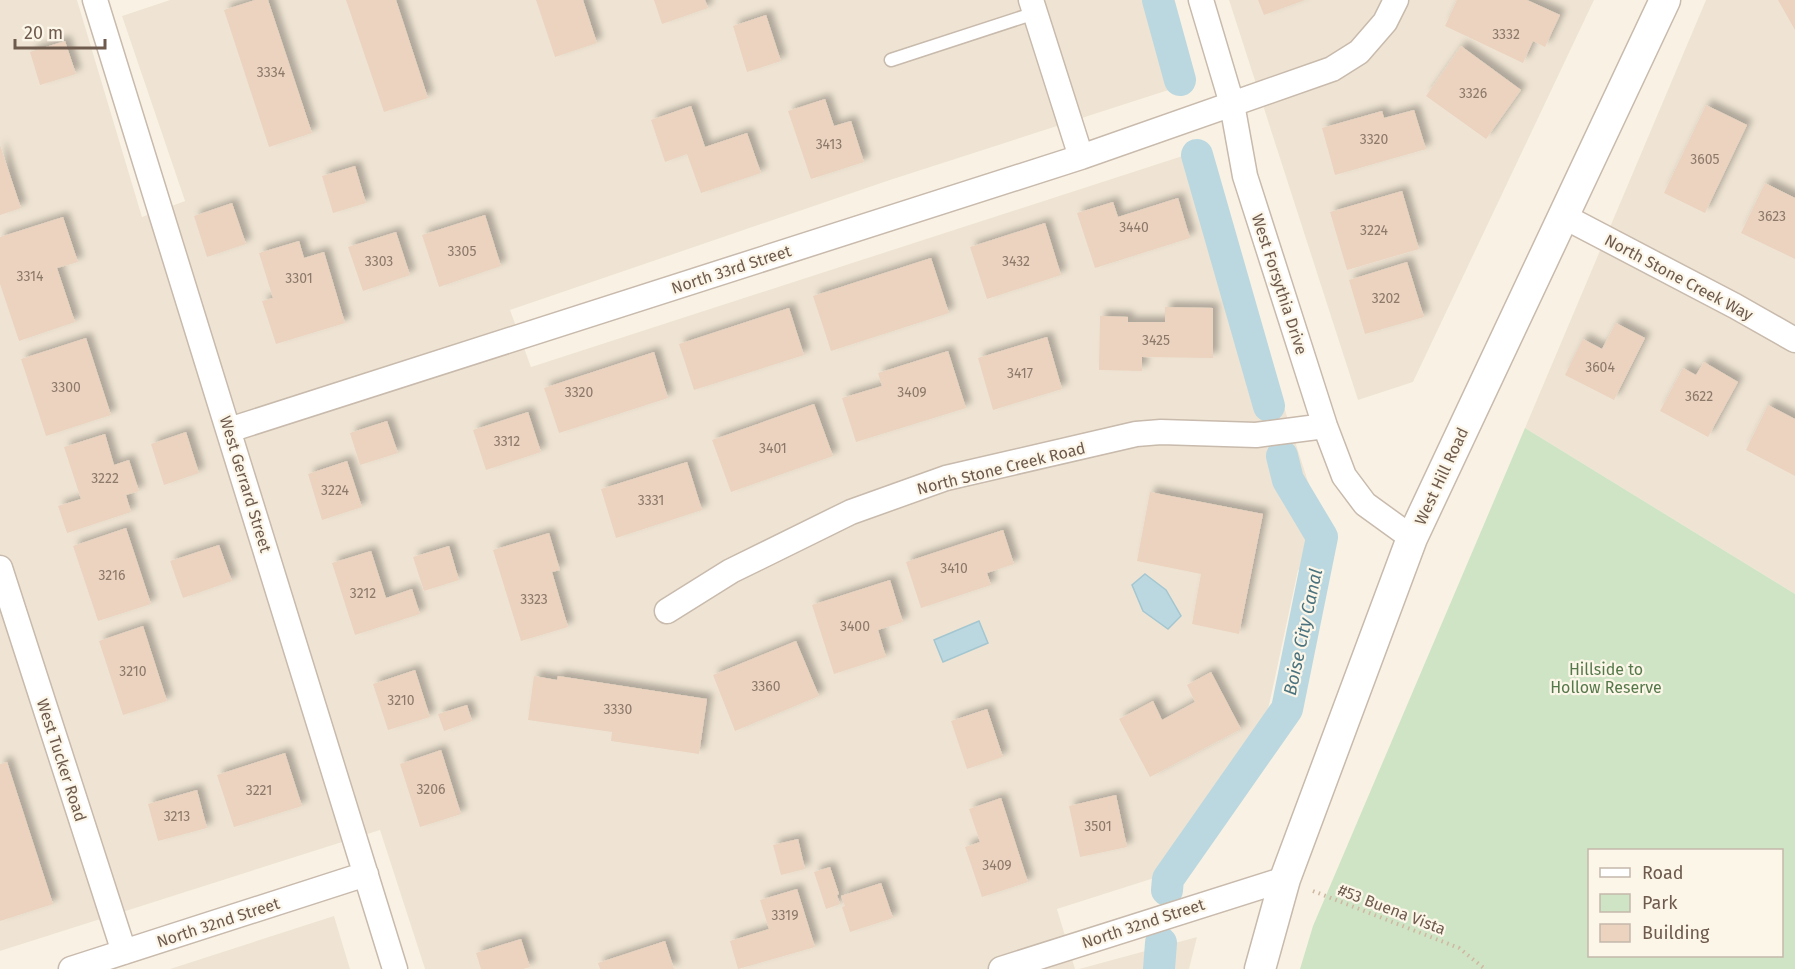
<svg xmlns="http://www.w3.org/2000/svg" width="1795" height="969" font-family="'Fira Sans',sans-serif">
	<defs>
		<filter id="shadow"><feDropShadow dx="5.5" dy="-5.5" stdDeviation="3" flood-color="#0004"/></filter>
	</defs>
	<rect width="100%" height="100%" fill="#f9f2e4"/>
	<path fill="#efe4d3" d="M0,0H77L142,217L185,201L122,16L170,0H1153L1181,86L890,180L510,310L531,367L1201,150L1333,559L1298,570L1256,766L1178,845L1173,872L1057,909L1075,969H425L380,830L0,951Z
		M1229,0H1594L1413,382L1358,400Z
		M1706,0H1795V594L1525,428Z
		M334,916L350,969H170Z
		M1197,937L1189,969H1079Z"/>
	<path fill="#cfe4c4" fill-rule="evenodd" d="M1525,428L1795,594V969H1300L1313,926ZM1590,850H1782V956H1590Z"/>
	<path fill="#bbd8e0" stroke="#a3c6d0" stroke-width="1.5" d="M1145,574L1166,590L1181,616L1168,629L1143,611L1132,585Z
		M979,621L988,643L943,662L934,640Z"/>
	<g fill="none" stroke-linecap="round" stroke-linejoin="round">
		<path stroke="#bbd8e0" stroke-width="32" d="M1158,0L1180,80
			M1197,155L1269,406
			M1167,890L1168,879L1287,709L1322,537L1288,480L1282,456
			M1159,969L1161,943"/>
	</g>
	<path fill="#ebd3bf" filter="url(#shadow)" d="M255,0H268L312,133L269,147L224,10Z
		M346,0H396L428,98L384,112Z
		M536,0H583L597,43L555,57Z
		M654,0H705L708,8L662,24Z
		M1258,0H1305L1264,15Z
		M1457,0H1527L1560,15L1545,47L1533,41L1523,63L1445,26Z
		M1778,0H1795V30Z
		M766,15L781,61L747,72L733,26Z
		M65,41L76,74L40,85L30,52Z
		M1461,46L1521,90L1486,139L1426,96Z
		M825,99L834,126L851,121L864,162L811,179L788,111Z
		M1706,105L1747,125L1705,213L1664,193Z
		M691,106L705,147L747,133L761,173L701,193L687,154L665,162L651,120Z
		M1414,110L1426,149L1335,175L1322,128L1382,111L1384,118Z
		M0,145L21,208L0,215Z
		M355,166L366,203L333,213L322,176Z
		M1765,183L1795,198V259L1741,233Z
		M1402,191L1419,249L1347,270L1330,212Z
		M1178,198L1190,238L1095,268L1077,213L1113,202L1118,217Z
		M232,203L246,244L207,257L194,216Z
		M485,215L501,266L439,287L422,235Z
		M63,217L78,262L57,268L75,322L19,341L0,284V237Z
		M1045,223L1061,275L987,299L970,247Z
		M396,232L410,275L363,291L348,247Z
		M299,241L304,258L324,252L345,323L276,344L262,301L273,298L259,253Z
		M931,258L949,313L831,351L813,296Z
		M1407,262L1424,317L1365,334L1349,280Z
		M1165,307L1213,308V358L1142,357V371L1099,370L1100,316L1128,317V322H1165Z
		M789,308L804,355L694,390L679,344Z
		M1616,323L1645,338L1614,400L1565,375L1583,339L1602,349Z
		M1047,337L1062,389L993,410L978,358Z
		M86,338L111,415L46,436L21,359Z
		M948,351L966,408L856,442L842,398L882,386L878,373Z
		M654,352L668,398L559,433L544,388Z
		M1704,362L1738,382L1708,437L1660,411L1683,368L1696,375Z
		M814,404L833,456L731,492L712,440Z
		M1768,405L1795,419V476L1746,450Z
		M528,412L541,452L486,470L473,430Z
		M387,421L398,453L360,465L350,433Z
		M186,432L199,473L164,485L151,444Z
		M105,434L114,465L129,460L139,491L126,495L131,512L67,533L58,506L81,499L64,447Z
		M347,461L362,507L322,520L308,474Z
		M687,462L702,510L616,538L601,489Z
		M1150,492L1263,514L1239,634L1192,624L1201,574L1137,561Z
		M126,528L151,604L98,621L73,546Z
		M1003,530L1014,564L987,573L991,585L921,608L906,562Z
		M549,533L560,570L552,572L568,627L521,641L493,550Z
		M219,545L232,581L183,598L170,561Z
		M449,546L459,580L424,591L413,557Z
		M371,551L386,598L412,589L420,614L355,635L332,563Z
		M890,580L903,622L878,630L886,657L834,674L812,605Z
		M143,626L167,701L123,715L99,641Z
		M796,641L819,696L735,731L713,675Z
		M415,670L430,717L388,730L373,684Z
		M1211,672L1241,729L1150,777L1119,719L1153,701L1162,720L1195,702L1187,685Z
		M534,676L557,680L558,676L707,699L699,754L611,741L612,732L528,720Z
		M467,705L472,721L444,731L438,714Z
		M987,709L1003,757L967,769L951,721Z
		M441,750L461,814L420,827L400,764Z
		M285,753L302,806L234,827L217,775Z
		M7,762L53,904L0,921V764Z
		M197,790L207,828L158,841L148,804Z
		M1116,795L1127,847L1080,857L1069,806Z
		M1001,798L1028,882L982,897L965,847L980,842L969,809Z
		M798,839L805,869L781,875L773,845Z
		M830,867L839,894L837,895L840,904L826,909L814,872Z
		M881,883L893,918L850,932L842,907L845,906L841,896Z
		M797,889L815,947L738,969L730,941L769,929L760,900Z
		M521,939L530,967L523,969H481L476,953Z
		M665,941L674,969H600L598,963Z"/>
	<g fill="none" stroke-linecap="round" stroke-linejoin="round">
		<defs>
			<path id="service" d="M891,60L1035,13"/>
			<path id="minor" d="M95,0L395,969
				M1031,0L1081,157
				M1201,0L1232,104L1245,176L1325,426L1344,476L1365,504L1412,538
				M1563,216L1735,306L1795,340
				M229,430L1081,157L1332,69L1359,52L1385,22L1396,0
				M0,568L124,952
				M667,611L731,571L851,512L946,478L1136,434L1161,432L1256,435L1325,426
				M71,969L366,874
				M1001,969L1285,879"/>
			<path id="tertiary" d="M1260,969L1285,879L1412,538L1665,0"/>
		</defs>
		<use href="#service" stroke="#c8baac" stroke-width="15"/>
		<use href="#minor" stroke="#c8baac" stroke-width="27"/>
		<use href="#tertiary" stroke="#c8baac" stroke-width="33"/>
		<path stroke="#cfb7a2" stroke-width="4" stroke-dasharray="1.5 4.5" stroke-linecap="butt" d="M1313,891L1459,948L1485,969"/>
		<use href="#service" stroke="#fff" stroke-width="12"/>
		<use href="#minor" stroke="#fff" stroke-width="24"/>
		<use href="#tertiary" stroke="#fff" stroke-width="30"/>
	</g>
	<g text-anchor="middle" stroke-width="4.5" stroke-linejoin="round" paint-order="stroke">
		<g font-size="14" fill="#8d796a">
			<text x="1506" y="39">3332</text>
			<text x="271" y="77">3334</text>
			<text x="1473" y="98">3326</text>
			<text x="1374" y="144">3320</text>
			<text x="829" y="149">3413</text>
			<text x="1705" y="164">3605</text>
			<text x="1772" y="221">3623</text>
			<text x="1134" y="232">3440</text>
			<text x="1374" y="235">3224</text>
			<text x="462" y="256">3305</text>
			<text x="379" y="266">3303</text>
			<text x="1016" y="266">3432</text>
			<text x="30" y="281">3314</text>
			<text x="299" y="283">3301</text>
			<text x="1386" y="303">3202</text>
			<text x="1156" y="345">3425</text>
			<text x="1600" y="372">3604</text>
			<text x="1020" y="378">3417</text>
			<text x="66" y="392">3300</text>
			<text x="579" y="397">3320</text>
			<text x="912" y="397">3409</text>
			<text x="1699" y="401">3622</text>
			<text x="507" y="446">3312</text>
			<text x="773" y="453">3401</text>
			<text x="105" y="483">3222</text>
			<text x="335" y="495">3224</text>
			<text x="651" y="505">3331</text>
			<text x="954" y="573">3410</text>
			<text x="112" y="580">3216</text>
			<text x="363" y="598">3212</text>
			<text x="534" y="604">3323</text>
			<text x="855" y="631">3400</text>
			<text x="133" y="676">3210</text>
			<text x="766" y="691">3360</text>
			<text x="401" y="705">3210</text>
			<text x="618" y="714">3330</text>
			<text x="431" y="794">3206</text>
			<text x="259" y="795">3221</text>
			<text x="177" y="821">3213</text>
			<text x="1098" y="831">3501</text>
			<text x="997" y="870">3409</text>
			<text x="785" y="920">3319</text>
		</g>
		<g font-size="16" fill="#6e5b4d" stroke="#fcf6e9">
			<text transform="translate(731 269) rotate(-18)" y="6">North 33rd Street</text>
			<text transform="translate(1679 277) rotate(28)" y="6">North Stone Creek Way</text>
			<text transform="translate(1280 284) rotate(72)" y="6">West Forsythia Drive</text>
			<text transform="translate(1001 468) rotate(-14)" y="6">North Stone Creek Road</text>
			<text transform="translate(1441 476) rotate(-65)" y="6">West Hill Road</text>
			<text transform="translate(246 484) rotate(73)" y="6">West Gerrard Street</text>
			<text transform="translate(62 760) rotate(72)" y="6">West Tucker Road</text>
			<text transform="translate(1392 909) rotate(21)" y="6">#53 Buena Vista</text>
			<text transform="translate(218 922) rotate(-18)" y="6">North 32nd Street</text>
			<text transform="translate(1143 923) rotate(-18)" y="6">North 32nd Street</text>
		</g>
		<g font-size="16" fill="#547849" stroke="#fcf6e9">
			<text x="1606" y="675">Hillside to<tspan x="1606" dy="18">Hollow Reserve</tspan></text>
		</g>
		<g font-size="18" font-style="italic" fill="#4a737f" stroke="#fcf6e9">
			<text transform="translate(1303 632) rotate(-78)" y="6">Boise City Canal</text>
		</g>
	</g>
	<rect x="1588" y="849" width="195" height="108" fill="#fcf6e9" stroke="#c3b8ab" stroke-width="1.5"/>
	<rect x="1600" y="868" width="30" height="9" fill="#ffffff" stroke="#c3b8ab" stroke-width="1.5"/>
	<text x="1642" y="879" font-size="18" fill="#6e5b4d">Road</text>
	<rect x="1600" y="894" width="30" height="18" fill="#cfe4c4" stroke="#c3b8ab" stroke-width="1.5"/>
	<text x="1642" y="909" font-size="18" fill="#6e5b4d">Park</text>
	<rect x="1600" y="924" width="30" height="18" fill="#ebd3bf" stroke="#c3b8ab" stroke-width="1.5"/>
	<text x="1642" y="939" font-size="18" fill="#6e5b4d">Building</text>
	<path d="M15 39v9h90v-9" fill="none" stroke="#6e5b4d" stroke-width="3"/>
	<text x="24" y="39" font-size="18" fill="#6e5b4d" stroke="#fcf6e9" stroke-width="4.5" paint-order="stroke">20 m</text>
</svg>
